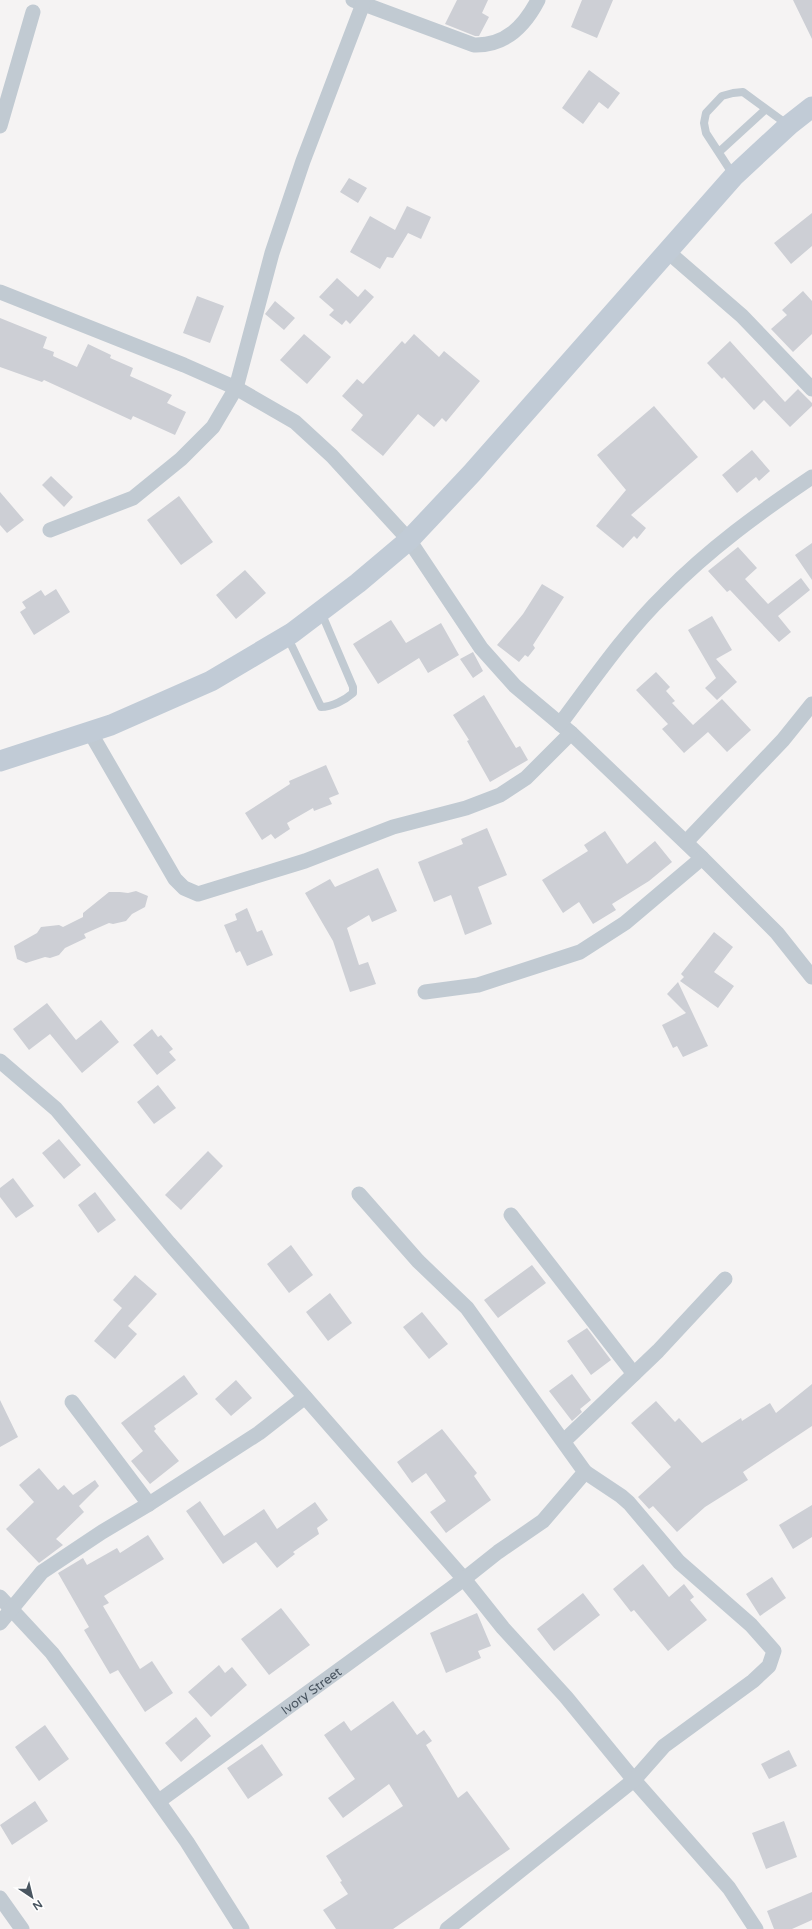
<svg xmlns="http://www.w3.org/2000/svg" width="812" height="1929" font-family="'Varela Round',sans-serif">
	<rect width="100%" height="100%" fill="#f5f3f3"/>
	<path fill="#cdcfd5" d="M457,0H488L482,13L489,17L479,36H475L445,24Z
		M582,0H613L597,38L571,27Z
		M793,0H812V39Z
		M589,70L620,93L608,109L599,102L583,124L562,108Z
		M349,178L367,188L358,203L340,192Z
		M407,206L431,217L421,239L408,233L393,258L387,257L380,269L350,252L370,216L395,230Z
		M812,213V246L791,264L774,243Z
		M337,278L358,297L365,289L374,297L350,324L346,320L342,325L329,315L334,310L319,297Z
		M803,291L812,301V334L793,352L771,329L787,315L782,310Z
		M197,296L224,306L210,343L183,333Z
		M275,301L295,318L284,330L265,314Z
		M0,318L47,337L43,348L54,352L53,356L77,367L88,344L111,355L110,358L133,368L130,376L172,395L167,403L186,412L175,435L133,416L131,420L44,380L42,382L0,367Z
		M304,334L331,357L307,384L280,360Z
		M414,334L439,357L444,351L480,381L446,422L442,418L434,427L418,414L383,456L351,430L363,415L342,396L357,379L363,384L402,341L405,344Z
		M730,341L785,402L798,389L812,403V406L790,427L764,400L754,410L724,377L722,379L707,363Z
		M654,406L698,457L631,515L646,528L637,539L634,536L623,548L596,526L626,490L597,455Z
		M752,450L770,471L759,481L756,477L737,493L722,475Z
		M51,476L73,497L64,507L42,485Z
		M0,492L24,520L7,533L0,525Z
		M179,496L213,542L181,565L147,520Z
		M812,543V580L795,555Z
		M738,547L757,568L745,579L768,604L801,578L810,590L778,616L791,632L779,642L730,590L727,592L708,571Z
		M245,570L266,593L236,619L216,595Z
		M542,584L564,597L533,645L535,648L528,657L525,655L519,662L497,645L523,614Z
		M56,589L70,612L34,635L20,612L26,608L22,602L41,590L45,596Z
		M712,616L732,650L716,659L737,682L717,700L705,688L716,678L688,630Z
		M391,620L406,643L441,623L459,655L428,673L419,658L378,684L353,644Z
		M473,652L483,671L473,678L460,659Z
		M656,672L670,687L666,691L675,701L672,703L693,725L722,699L751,730L727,752L708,732L684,753L662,729L668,724L636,690Z
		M484,695L516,748L520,746L528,760L490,782L467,741L469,740L453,715Z
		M326,765L339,794L329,798L332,804L314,811L313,808L287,823L290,829L275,839L271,834L262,840L245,813L290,784L289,781Z
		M487,828L507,875L478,887L492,924L465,935L451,895L434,902L418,862L463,844L461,839Z
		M605,831L627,864L655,841L672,862L649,881L612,904L616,910L593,924L579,902L563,913L542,880L588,851L584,845Z
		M378,868L397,911L372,922L369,915L347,928L359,965L368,962L376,984L350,992L333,941L305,893L330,879L335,887Z
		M136,891L148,896L145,907L132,914L126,921L113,924L109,923L84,934L86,938L65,948L59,955L50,958L45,957L26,963L17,959L14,946L37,933L41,927L59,925L63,927L83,917V913L109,892H120L128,893Z
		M247,908L257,932L262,930L273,955L247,966L240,951L236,953L224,925L237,920L235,914Z
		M714,932L733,947L714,972L734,986L718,1008L680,981L684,977L681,974Z
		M678,982L708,1046L683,1057L677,1046L673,1048L662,1025L686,1013L667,994Z
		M47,1003L76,1040L101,1020L119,1042L82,1073L50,1034L29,1050L13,1029Z
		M152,1029L158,1037L161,1035L173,1049L169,1052L176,1060L157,1075L133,1045Z
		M158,1085L176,1108L154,1124L137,1102Z
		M59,1139L81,1165L64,1179L42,1153Z
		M208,1151L223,1166L181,1210L165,1195Z
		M13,1178L34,1206L16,1218L0,1197V1188Z
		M95,1192L116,1220L98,1233L78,1205Z
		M291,1245L313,1275L289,1293L267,1264Z
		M532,1265L546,1283L498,1318L484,1300Z
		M135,1275L157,1294L128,1326L137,1334L115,1359L94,1341L122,1308L113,1300Z
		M330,1293L352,1323L328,1341L306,1312Z
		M422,1312L448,1344L429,1359L403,1327Z
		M587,1328L611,1360L591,1375L567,1341Z
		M572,1374L591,1400L580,1409L582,1412L572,1421L549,1391Z
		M184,1375L198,1394L154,1426L156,1429L154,1431L179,1461L150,1484L131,1461L143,1451L121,1423Z
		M236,1380L252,1398L231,1416L215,1399Z
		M812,1384V1426L743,1472L748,1480L705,1507L677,1532L653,1506L649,1509L638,1497L671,1467L631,1423L656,1401L675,1422L679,1418L702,1443L741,1418L742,1421L770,1403L776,1413Z
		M0,1400L18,1437L0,1447Z
		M442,1429L477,1473L474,1476L491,1500L446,1533L430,1512L446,1501L426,1473L412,1483L397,1462Z
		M39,1468L58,1490L64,1485L73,1495L95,1480L99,1486L79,1506L84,1512L56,1539L63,1545L39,1563L6,1529L34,1502L19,1485Z
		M200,1501L224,1536L264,1509L277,1529L315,1502L328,1520L317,1528L319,1534L293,1552L295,1554L277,1568L256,1542L223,1564L186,1511Z
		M812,1505V1537L793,1549L779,1525Z
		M148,1535L164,1559L104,1596L109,1603L103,1606L140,1669L152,1661L173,1693L145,1712L118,1670L110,1674L84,1630L89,1627L58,1573L83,1558L87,1565L117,1548L120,1553Z
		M643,1564L669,1597L684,1584L694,1597L690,1600L707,1620L668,1651L634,1610L631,1612L613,1589Z
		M772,1577L786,1598L760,1616L746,1594Z
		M583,1593L600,1615L554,1651L537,1629Z
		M281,1608L310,1645L269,1675L241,1639Z
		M477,1613L491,1646L478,1651L481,1658L446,1673L430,1633Z
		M219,1665L225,1673L232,1667L247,1685L211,1717L188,1692Z
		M393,1701L417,1735L424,1730L432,1741L426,1745L458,1798L467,1791L510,1849L393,1929H336L323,1910L348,1894L340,1882L342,1881L326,1856L403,1806L389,1784L343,1818L328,1798L355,1779L324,1735L344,1721L351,1731Z
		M196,1717L211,1736L181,1762L165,1743Z
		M45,1725L69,1759L39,1781L15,1747Z
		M262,1744L283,1775L248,1799L227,1768Z
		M789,1750L797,1766L769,1779L761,1764Z
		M35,1801L48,1821L12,1845L0,1825Z
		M784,1821L797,1857L766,1869L752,1833Z
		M812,1892V1920L792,1929H774L767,1911Z"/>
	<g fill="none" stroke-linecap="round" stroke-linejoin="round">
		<path stroke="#c1cad2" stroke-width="8" d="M719,152L766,109
			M734,176L706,133L704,123L706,113L722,96L733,93L743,92L788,125
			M287,636L321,707C332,707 345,700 353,693V687L321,612"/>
		<g stroke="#c1cad2" stroke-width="15">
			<path d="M353,0L474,45C505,46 524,27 538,0"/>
			<path d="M0,126L33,12"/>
			<path d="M667,251L742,316L812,389"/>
			<path d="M0,292L184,365L236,388L295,422L332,456L409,540L481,648L515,686L571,733L702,858L777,933L812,977"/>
			<path d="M50,530L133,498L181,459L213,427L236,388L272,253L303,161L363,4"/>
			<path d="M560,724C593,680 625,633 665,594C709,549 760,512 812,477"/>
			<path d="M90,732L175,879L184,888L198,894L305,861L393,827L466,808L500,795L526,778L571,733"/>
			<path d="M686,842L783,740L812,704"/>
			<path d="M425,992L478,985L580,952L625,923L702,858"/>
			<path d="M0,1061L56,1109L169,1243L305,1397L464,1579L503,1628L566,1697L634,1780L729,1888L756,1929"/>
			<path d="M511,1215L634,1374"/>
			<path d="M72,1402L149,1504"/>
			<path d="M564,1441L658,1351L725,1279"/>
			<path d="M0,1597L52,1653L84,1697L187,1842L242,1929"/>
			<path d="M0,1623L42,1572L102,1532L149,1504L259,1433L305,1397"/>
			<path id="s1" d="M159,1801L464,1579L498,1552L543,1521L585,1472L467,1308L418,1261L359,1194"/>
			<path d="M0,1898L22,1929"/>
			<path d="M447,1929L634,1780L664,1746L753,1681L769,1666L774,1651L751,1625L679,1562L629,1503L621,1496L585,1472"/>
		</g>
		<path stroke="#c1cbd6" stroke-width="21" d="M0,761L111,725L211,681L292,633L358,583L409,540L472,473L734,176L789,125L812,107"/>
	</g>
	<g text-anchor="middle" stroke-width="4" stroke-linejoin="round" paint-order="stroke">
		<g font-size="13" fill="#4a5661" stroke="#fff">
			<text dy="5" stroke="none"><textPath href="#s1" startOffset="188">Ivory Street</textPath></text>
		</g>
	</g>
	<g transform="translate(32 1897) rotate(145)" stroke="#ffffff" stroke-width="3" paint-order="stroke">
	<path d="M0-3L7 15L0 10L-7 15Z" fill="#4a5661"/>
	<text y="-6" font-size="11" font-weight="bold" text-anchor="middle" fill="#4a5661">N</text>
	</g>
</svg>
